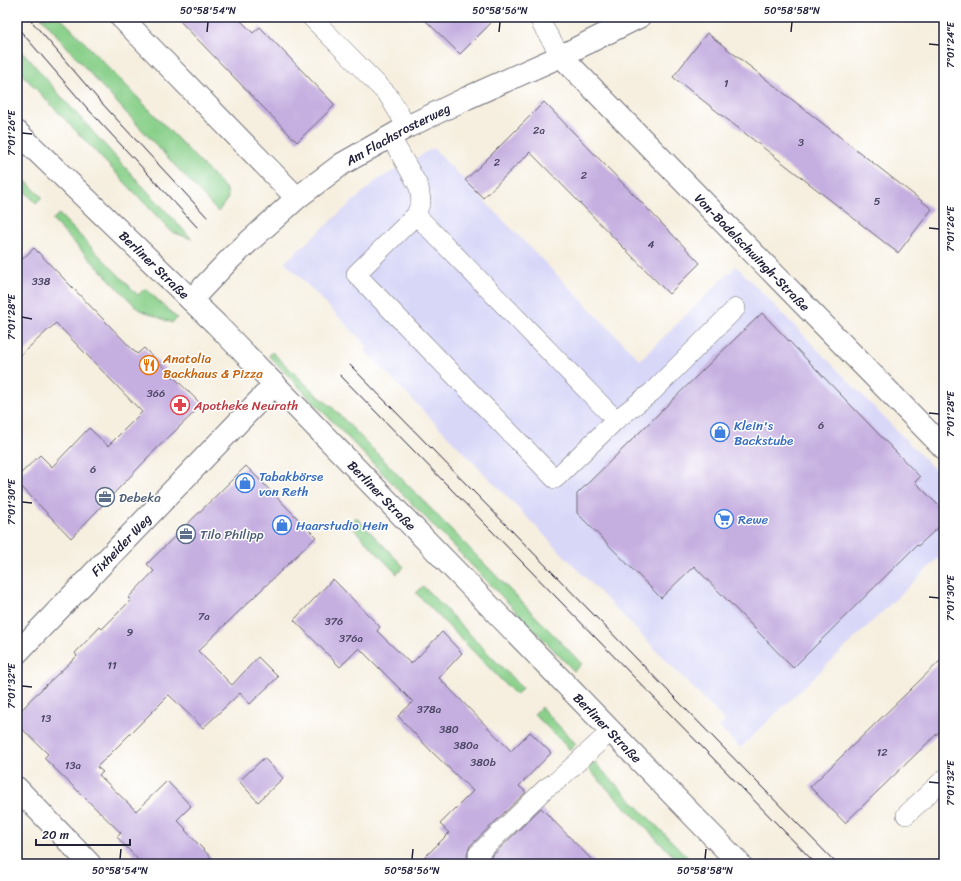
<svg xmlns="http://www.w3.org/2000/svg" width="961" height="881" font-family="Sriracha,sans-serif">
	<rect width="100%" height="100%" fill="#fff"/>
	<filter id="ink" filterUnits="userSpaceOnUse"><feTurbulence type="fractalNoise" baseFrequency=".025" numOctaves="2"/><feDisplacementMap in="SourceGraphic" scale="8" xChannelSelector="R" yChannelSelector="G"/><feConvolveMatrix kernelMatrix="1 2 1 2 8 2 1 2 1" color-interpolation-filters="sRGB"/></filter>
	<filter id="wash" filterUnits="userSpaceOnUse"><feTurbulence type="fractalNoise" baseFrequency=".012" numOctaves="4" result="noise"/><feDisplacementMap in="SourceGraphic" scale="16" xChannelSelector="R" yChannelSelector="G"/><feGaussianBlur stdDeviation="0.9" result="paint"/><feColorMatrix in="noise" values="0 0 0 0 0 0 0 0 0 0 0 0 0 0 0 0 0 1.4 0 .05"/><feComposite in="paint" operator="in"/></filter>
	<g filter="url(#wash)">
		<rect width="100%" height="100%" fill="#f6efdf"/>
		<path fill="#d8d7f8" d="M433,148L640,360L736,266L944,479V553L740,748L719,727L725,721L365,351L368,347L285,262L376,181Z"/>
		<path fill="#8ad08b" stroke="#567963" d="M41,17H60L227,190L228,198L218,212L95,79Z
			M17,45L66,102L124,166L192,239L172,232L17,69Z
			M17,172L42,197L36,203L17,183Z
			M59,214L138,295L145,288L177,318L172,323L138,309L52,220Z
			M272,352L317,395L331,406L582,664L574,671L269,356Z
			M356,517L404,567L397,574L349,524Z
			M423,586L522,688L516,695L416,593Z
			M541,707L576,744L570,750L534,714Z
			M594,762L694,864H681L588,769Z"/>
		<g id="blocks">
			<path fill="#c5aee0" d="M176,17H237L253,33L260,27L335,105L297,142L258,102Z
				M422,17H497L460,54Z
				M707,33L932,209L898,253L673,77Z
				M544,102L700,263L669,294L530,152L483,198L465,180L479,167Z
				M34,248L137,354L144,348L202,405L146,459V460L71,538L17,482V477L40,455L52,467L89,428L108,446L142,412L56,323L17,358V264Z
				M762,313L920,477L915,482L944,511V522L918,546L917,545L793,668L694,566L661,598L577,513V494L711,362Z
				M246,466L316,537L198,651L232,685L258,657L278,677L250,704L240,693L203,728L169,695L97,767L103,772L99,775L136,811L167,781L191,806L177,820L186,829L185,830L217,864H142L117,837L121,833L44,758L48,754L17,724V715L29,702H28L77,656L75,653L100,627L102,629L131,600L128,598L154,571L147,564Z
				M333,579L380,627L377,631L411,664L442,632L462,653L439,678L511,751L530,732L551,753L519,786L526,792L470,846L468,851L467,856L470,861L474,864H418L449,833L440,824L473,791L431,751L398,716L413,702L359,648L340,667L294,620Z
				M944,657V727L845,823L810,787Z
				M264,758L283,778L258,802L239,781Z
				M541,808L596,864H482L486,862Z"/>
		</g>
	</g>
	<g filter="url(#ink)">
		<use href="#blocks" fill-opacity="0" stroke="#6c6a74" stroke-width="1"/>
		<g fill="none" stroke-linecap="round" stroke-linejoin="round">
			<defs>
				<path id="lane" d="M311,17L388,95L407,127
					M539,17L542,25L561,56
					M390,136L419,187L421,201L416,215L356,274L555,479L616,420L416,215
					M616,420L652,392L736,308
					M906,815L944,779
					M478,854L546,788L557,781L611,731"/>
				<g id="street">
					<path d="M121,17L297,198"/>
					<path id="s1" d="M561,56L944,448"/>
					<path id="s2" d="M191,300L232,257L297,198L342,164L407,127L467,98L561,56L639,17"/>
					<path id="s3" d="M17,653L275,384"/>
					<path d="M17,788L90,864"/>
				</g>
				<g id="secondary">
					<path id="s4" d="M17,132L216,324L740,864"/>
				</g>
			</defs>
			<use href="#lane" stroke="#6c6a74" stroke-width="20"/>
			<use href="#street" stroke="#6c6a74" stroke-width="24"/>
			<use href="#secondary" stroke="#6c6a74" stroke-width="24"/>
			<use href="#lane" stroke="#fff" stroke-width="19"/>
			<use href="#street" stroke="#fff" stroke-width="22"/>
			<use href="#secondary" stroke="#fff" stroke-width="22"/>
			<path stroke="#22223b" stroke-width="1" d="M28,17L98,99L207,217
				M17,27L87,108L197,227
				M350,365L837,864
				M340,375L816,864"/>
		</g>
	</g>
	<path fill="none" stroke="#22223b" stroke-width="1.5" d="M207,32L208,22M499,32L500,22M791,32L792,22M929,44L939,45M22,133L32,134M929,228L939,229M22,317L32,319M929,413L939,414M22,502L32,503M929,597L939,598M22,686L32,687M929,782L939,783M120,859L121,849M412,859L413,849M705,859L706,849"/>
	<defs>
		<symbol id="restaurant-ring" viewBox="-11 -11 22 22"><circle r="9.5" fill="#fff" stroke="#e8710a" stroke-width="1.5"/><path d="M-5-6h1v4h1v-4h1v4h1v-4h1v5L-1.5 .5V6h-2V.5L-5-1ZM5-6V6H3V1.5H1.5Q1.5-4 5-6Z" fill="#e8710a"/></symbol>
		<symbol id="pharmacy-ring" viewBox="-11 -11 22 22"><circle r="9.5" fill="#fff" stroke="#e0444e" stroke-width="1.5"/><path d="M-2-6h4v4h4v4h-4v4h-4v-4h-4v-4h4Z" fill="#e0444e"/></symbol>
		<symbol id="shop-ring" viewBox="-11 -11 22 22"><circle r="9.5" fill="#fff" stroke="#3f7fe0" stroke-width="1.5"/><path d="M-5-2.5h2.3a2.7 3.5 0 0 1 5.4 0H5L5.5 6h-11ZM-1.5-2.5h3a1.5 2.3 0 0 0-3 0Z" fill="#3f7fe0"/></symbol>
		<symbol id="office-ring" viewBox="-11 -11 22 22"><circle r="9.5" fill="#fff" stroke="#5c6f8a" stroke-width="1.5"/><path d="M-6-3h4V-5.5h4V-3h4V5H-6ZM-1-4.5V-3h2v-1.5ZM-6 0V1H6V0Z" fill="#5c6f8a"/></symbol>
		<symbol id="supermarket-ring" viewBox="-11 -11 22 22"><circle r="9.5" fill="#fff" stroke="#3f7fe0" stroke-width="1.5"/><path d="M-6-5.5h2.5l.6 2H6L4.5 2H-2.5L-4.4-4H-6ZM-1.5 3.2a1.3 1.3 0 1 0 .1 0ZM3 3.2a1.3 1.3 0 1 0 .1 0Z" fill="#3f7fe0"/></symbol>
	</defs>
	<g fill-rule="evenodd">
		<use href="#restaurant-ring" x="138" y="354" width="22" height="22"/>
		<use href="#pharmacy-ring" x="169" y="394" width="22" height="22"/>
		<use href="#shop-ring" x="709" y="421" width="22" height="22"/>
		<use href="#shop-ring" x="234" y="472" width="22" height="22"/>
		<use href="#office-ring" x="94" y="486" width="22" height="22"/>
		<use href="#supermarket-ring" x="713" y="508" width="22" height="22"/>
		<use href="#shop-ring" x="271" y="514" width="22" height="22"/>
		<use href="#office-ring" x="175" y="523" width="22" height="22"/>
	</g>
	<g text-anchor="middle" stroke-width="3" stroke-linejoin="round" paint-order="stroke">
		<g font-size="11" fill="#4b4564">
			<text x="726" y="87">1</text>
			<text x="539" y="134">2a</text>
			<text x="801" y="146">3</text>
			<text x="497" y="166">2</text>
			<text x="584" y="179">2</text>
			<text x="877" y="205">5</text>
			<text x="651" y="248">4</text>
			<text x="41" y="285">338</text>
			<text x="156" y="397">366</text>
			<text x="821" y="429">6</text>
			<text x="93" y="473">6</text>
			<text x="204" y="620">7a</text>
			<text x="334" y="625">376</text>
			<text x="130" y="636">9</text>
			<text x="351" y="642">376a</text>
			<text x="112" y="669">11</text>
			<text x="429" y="713">378a</text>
			<text x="46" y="722">13</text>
			<text x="449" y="733">380</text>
			<text x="466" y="749">380a</text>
			<text x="882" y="756">12</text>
			<text x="483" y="766">380b</text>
			<text x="73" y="769">13a</text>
		</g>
		<g font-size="13" fill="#22223b" stroke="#fff">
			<text dy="5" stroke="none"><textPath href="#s2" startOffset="267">Am Flachsrosterweg</textPath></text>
			<text dy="5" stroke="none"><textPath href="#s1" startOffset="274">Von-Bodelschwingh-Straße</textPath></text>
			<text dy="5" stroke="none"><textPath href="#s4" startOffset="191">Berliner Straße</textPath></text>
			<text dy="5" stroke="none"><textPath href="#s4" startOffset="515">Berliner Straße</textPath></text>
			<text dy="5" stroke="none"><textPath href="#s3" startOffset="150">Fixheider Weg</textPath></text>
			<text dy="5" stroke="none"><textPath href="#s4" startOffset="839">Berliner Straße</textPath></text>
		</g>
		<g font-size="13" fill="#c56008" stroke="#fff" text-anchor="start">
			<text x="163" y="363">Anatolia<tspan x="163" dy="15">Backhaus &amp; Pizza</tspan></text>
		</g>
		<g font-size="13" fill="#be3a42" stroke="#fff" text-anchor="start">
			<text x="194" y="410">Apotheke Neurath</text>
		</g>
		<g font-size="13" fill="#366cbe" stroke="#fff" text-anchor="start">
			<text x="734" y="430">Klein's<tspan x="734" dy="15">Backstube</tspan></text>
			<text x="259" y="481">Tabakbörse<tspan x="259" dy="15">von Reth</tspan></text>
			<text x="738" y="524">Rewe</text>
			<text x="296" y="530">Haarstudio Hein</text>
		</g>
		<g font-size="13" fill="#4e5e75" stroke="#fff" text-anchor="start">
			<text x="119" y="502">Debeka</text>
			<text x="200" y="539">Tilo Philipp</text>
		</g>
	</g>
	<rect width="961" height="881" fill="none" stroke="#fff" stroke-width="44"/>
	<path d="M36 839v6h94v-6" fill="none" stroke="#22223b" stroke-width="2"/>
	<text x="42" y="839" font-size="12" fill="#22223b" stroke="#ffffff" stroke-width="3" paint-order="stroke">20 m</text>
	<rect x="22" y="22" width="917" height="837" fill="none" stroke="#22223b" stroke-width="1.5"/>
	<g font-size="10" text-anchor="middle" fill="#22223b">
		<text x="208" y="14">50°58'54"N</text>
		<text x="500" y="14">50°58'56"N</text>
		<text x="792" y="14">50°58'58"N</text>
		<text transform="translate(950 45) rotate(-90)" y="4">7°01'24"E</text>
		<text transform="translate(11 133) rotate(-90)" y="4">7°01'26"E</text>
		<text transform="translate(950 229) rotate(-90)" y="4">7°01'26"E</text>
		<text transform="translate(11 317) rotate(-90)" y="4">7°01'28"E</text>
		<text transform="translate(950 414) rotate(-90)" y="4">7°01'28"E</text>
		<text transform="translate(11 502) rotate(-90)" y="4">7°01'30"E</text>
		<text transform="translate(950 598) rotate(-90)" y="4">7°01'30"E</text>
		<text transform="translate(11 686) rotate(-90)" y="4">7°01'32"E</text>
		<text transform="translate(950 783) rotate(-90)" y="4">7°01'32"E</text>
		<text x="120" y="874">50°58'54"N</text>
		<text x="412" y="874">50°58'56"N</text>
		<text x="705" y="874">50°58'58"N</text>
	</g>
</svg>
